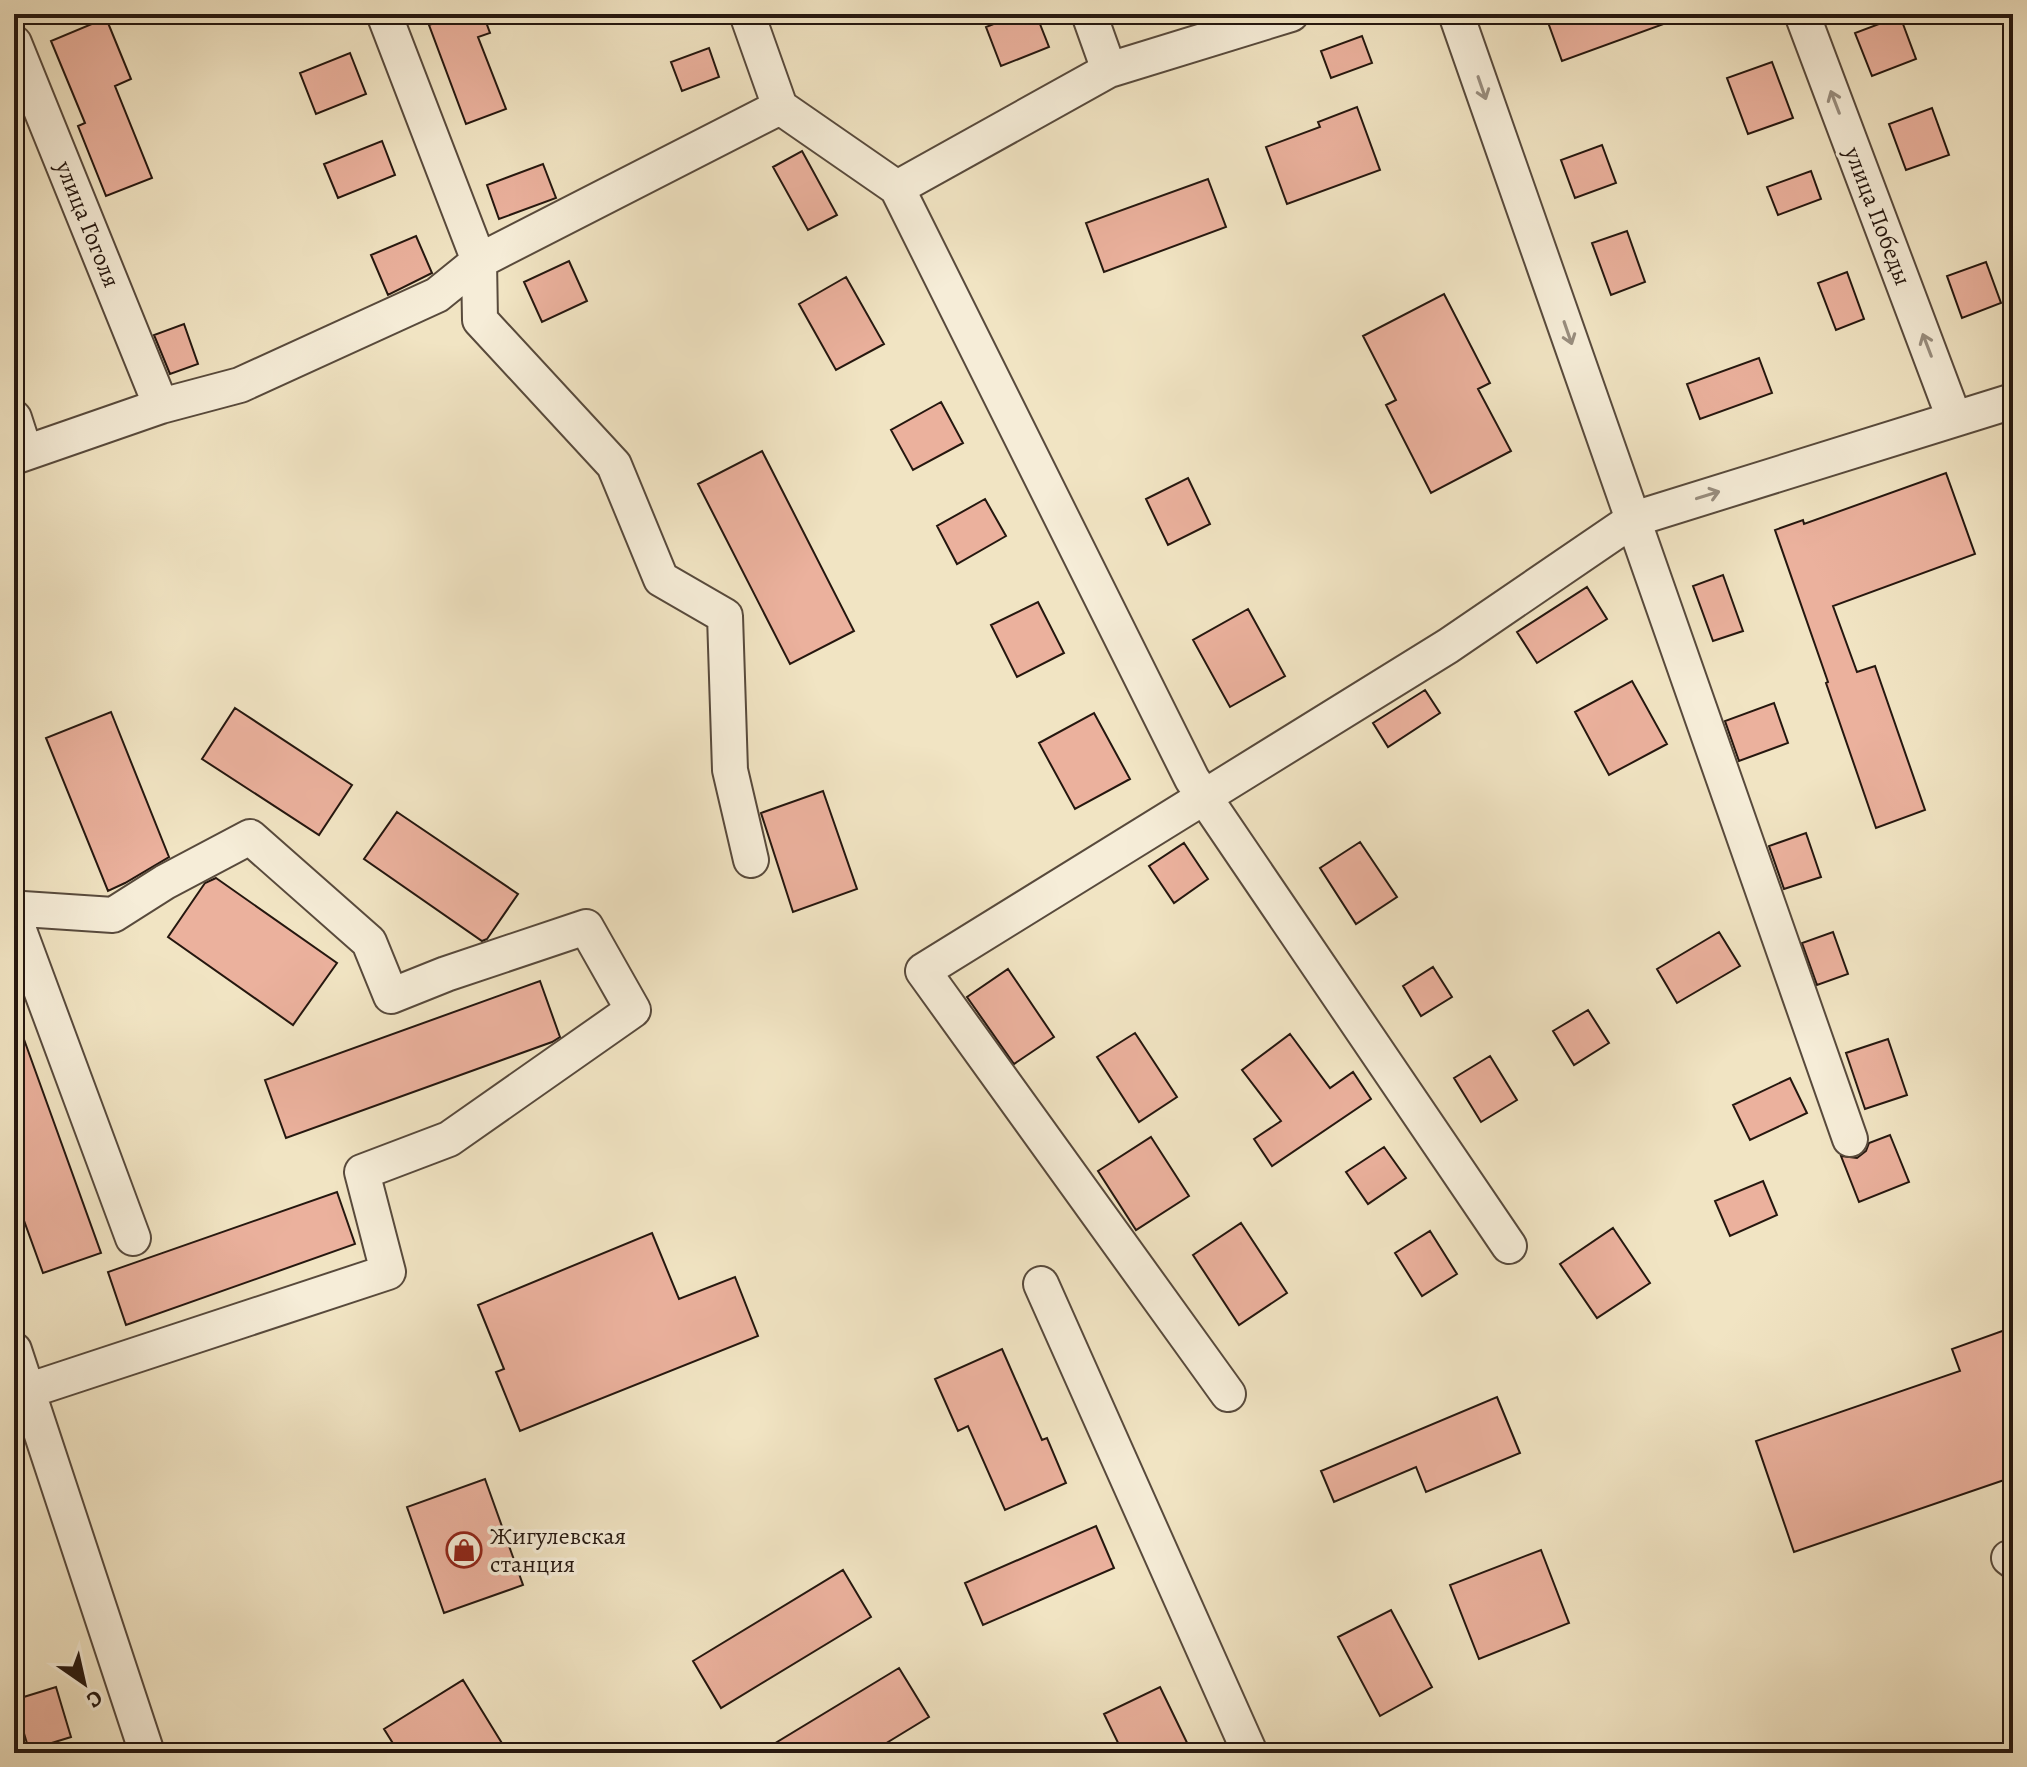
<svg xmlns="http://www.w3.org/2000/svg" width="2027" height="1767" font-family="Alegreya,serif">
	<rect width="100%" height="100%" fill="#f1e4c3"/>
	<filter id="stains"><feTurbulence type="fractalNoise" baseFrequency=".0025" numOctaves="4"/><feColorMatrix values="0 0 0 0 .2 0 0 0 0 .09 0 0 0 0 .02 0 0 0 .5 -.17"/></filter>
	<radialGradient id="worn" r=".72"><stop offset=".6" stop-color="#630" stop-opacity="0"/><stop offset="1" stop-color="#630" stop-opacity=".3"/></radialGradient>
	<path fill="#ebb19d" stroke="#25170f" stroke-width="2" d="M457,14H483L490,33L478,37L506,109L466,124L429,25Z
		M1019,14H1036L1049,47L1001,66L986,27Z
		M1545,14H1682L1683,17L1562,61Z
		M1900,16L1916,59L1872,76L1855,33Z
		M106,18L131,79L115,86L152,178L106,196L78,126L85,123L51,41Z
		M1362,36L1372,63L1331,78L1321,51Z
		M709,48L719,77L682,91L671,62Z
		M350,53L366,94L316,114L300,73Z
		M1772,62L1793,118L1748,134L1727,78Z
		M1357,107L1380,170L1287,204L1266,147L1320,127L1318,122Z
		M1932,108L1949,155L1906,170L1889,124Z
		M382,141L395,175L338,198L324,164Z
		M1602,145L1616,183L1575,198L1561,160Z
		M802,151L837,215L808,230L773,167Z
		M543,164L556,198L499,219L487,185Z
		M1811,171L1821,199L1778,215L1767,187Z
		M1208,179L1226,227L1104,272L1086,223Z
		M1627,231L1645,282L1611,295L1592,243Z
		M416,236L432,273L388,295L371,255Z
		M569,261L587,301L542,322L524,282Z
		M1986,262L2001,303L1962,318L1947,276Z
		M1847,272L1864,319L1836,330L1818,283Z
		M846,277L884,344L836,370L799,304Z
		M1444,294L1490,383L1478,389L1511,451L1431,493L1386,405L1396,400L1363,336Z
		M184,324L198,364L170,374L154,335Z
		M1759,358L1772,393L1700,419L1687,384Z
		M941,402L963,443L913,470L891,430Z
		M762,451L854,631L790,664L698,484Z
		M1946,473L1975,554L1833,606L1857,672L1875,666L1925,810L1876,828L1826,683L1828,682L1775,530L1803,520L1804,524Z
		M1188,478L1210,524L1168,545L1146,499Z
		M985,499L1006,536L957,564L937,526Z
		M1723,575L1743,631L1713,641L1693,586Z
		M1587,587L1607,619L1537,663L1517,632Z
		M1038,602L1064,653L1017,677L991,625Z
		M1248,609L1285,676L1230,707L1193,640Z
		M1632,681L1667,744L1609,775L1575,712Z
		M1425,690L1440,713L1388,747L1373,723Z
		M1774,703L1788,743L1739,761L1725,721Z
		M235,708L352,785L319,835L202,759Z
		M111,712L169,857L125,883L108,891L46,738Z
		M1094,713L1130,779L1075,809L1039,743Z
		M823,791L857,889L793,912L761,813Z
		M397,812L518,894L487,939L482,941L364,859Z
		M1806,833L1821,877L1784,889L1769,846Z
		M1360,842L1397,897L1356,924L1320,868Z
		M1184,843L1208,879L1174,903L1149,866Z
		M216,878L337,963L293,1025L168,937L205,883Z
		M1719,932L1740,966L1677,1003L1657,969Z
		M1833,932L1848,974L1817,985L1802,943Z
		M1433,967L1452,997L1421,1016L1403,986Z
		M1008,969L1054,1037L1014,1064L967,997Z
		M540,981L560,1037L552,1042L286,1138L265,1080Z
		M1588,1010L1609,1043L1574,1065L1553,1031Z
		M17,1020L101,1253L43,1273L14,1193V1021Z
		M1135,1033L1177,1097L1139,1122L1097,1057Z
		M1290,1034L1330,1088L1353,1072L1371,1099L1272,1166L1254,1139L1281,1121L1242,1070Z
		M1888,1039L1907,1095L1865,1109L1846,1053Z
		M1490,1056L1517,1100L1481,1122L1454,1078Z
		M1790,1078L1807,1113L1750,1140L1733,1105Z
		M1890,1135L1909,1182L1859,1202L1841,1156L1857,1158L1866,1151L1869,1143Z
		M1151,1137L1189,1196L1136,1230L1098,1171Z
		M1384,1147L1406,1178L1368,1204L1346,1172Z
		M1763,1181L1777,1215L1730,1236L1715,1201Z
		M337,1192L355,1244L126,1325L108,1272Z
		M1241,1223L1287,1293L1239,1325L1193,1255Z
		M1613,1228L1650,1283L1597,1318L1560,1264Z
		M1430,1231L1457,1274L1422,1296L1395,1253Z
		M652,1233L679,1299L735,1277L758,1336L520,1431L496,1372L504,1369L478,1305Z
		M2005,1330L2013,1352V1477L1794,1552L1756,1441L1960,1371L1952,1349Z
		M1002,1349L1042,1440L1047,1438L1066,1483L1005,1510L968,1426L958,1431L935,1379Z
		M1497,1397L1520,1453L1426,1492L1416,1467L1334,1502L1321,1471Z
		M485,1479L523,1585L444,1613L407,1507Z
		M1096,1526L1114,1568L983,1625L965,1583Z
		M1541,1550L1569,1623L1479,1659L1450,1585Z
		M843,1570L871,1617L721,1708L693,1661Z
		M1391,1610L1432,1687L1380,1716L1338,1637Z
		M899,1668L929,1717L870,1753H759Z
		M463,1680L508,1753H399L384,1729Z
		M56,1687L71,1737L29,1750L14,1700Z
		M1160,1687L1192,1753H1123L1104,1714Z"/>
	<g fill="none" stroke-linecap="round" stroke-linejoin="round">
		<defs>
			<path id="minor" d="M384,14L479,261L480,320L614,465L661,579L725,616L730,770L751,860
				M747,14L780,107
				M1089,14L1109,70
				M1456,14L1850,1139
				M1802,14L1954,418
				M14,43L161,406
				M780,107L897,188L1109,70L1291,14
				M897,188L1192,779L1509,1246
				M14,418L25,452
				M14,457L161,406L240,385L437,295L479,261L780,107
				M14,915L23,909L113,915L165,882L250,837L369,942L391,996L446,974L586,927L633,1010L449,1139L362,1172L388,1272L27,1391
				M14,917L133,1238
				M1041,1284L1250,1753
				M14,1350L147,1753
				M1228,1394L923,971L1448,646L1634,519L2013,401
				M2009,1558L2013,1561"/>
		</defs>
		<use href="#minor" stroke="#584a3c" stroke-width="38"/>
		<use href="#minor" stroke="#f6edd8" stroke-width="34"/>
	</g>
	<defs><path id="oneway-shaft" d="M-6 0H5M1.5-3L5.5 0L1.5 3" fill="none" stroke-width="1.6" stroke-linecap="round" stroke-linejoin="round" transform="scale(2)"/></defs>
	<g stroke="#988d7e">
		<use href="#oneway-shaft" transform="translate(1482 88) rotate(71)"/>
		<use href="#oneway-shaft" transform="translate(1835 102) rotate(-111)"/>
		<use href="#oneway-shaft" transform="translate(1568 333) rotate(71)"/>
		<use href="#oneway-shaft" transform="translate(1927 345) rotate(-111)"/>
		<use href="#oneway-shaft" transform="translate(1708 495) rotate(-17)"/>
	</g>
	<defs>
		<symbol id="shop-ring" viewBox="-11 -11 22 22"><circle r="9.5" fill="#f6edd8" stroke="#8f2418" stroke-width="1.5"/><path d="M-5-2.5h2.3a2.7 3.5 0 0 1 5.4 0H5L5.5 6h-11ZM-1.5-2.5h3a1.5 2.3 0 0 0-3 0Z" fill="#8f2418"/></symbol>
	</defs>
	<g fill-rule="evenodd">
		<use href="#shop-ring" x="444" y="1530" width="40" height="40"/>
	</g>
	<g text-anchor="middle" stroke-width="7" stroke-linejoin="round" paint-order="stroke">
		<g font-size="24" fill="#25170f" stroke="#f6edd8">
			<text transform="translate(1878 216) rotate(69)" y="8">улица Победы</text>
			<text transform="translate(88 224) rotate(68)" y="8">улица Гоголя</text>
		</g>
		<g font-size="24" fill="#25170f" stroke="#f6edd8" text-anchor="start">
			<text x="490" y="1544">Жигулевская<tspan x="490" dy="28">станция</tspan></text>
		</g>
	</g>
	<rect width="2027" height="1767" fill="none" stroke="#f1e4c3" stroke-width="48"/>
	<rect x="16" y="16" width="1995" height="1735" fill="none" stroke="#25170f" stroke-width="4"/>
	<rect x="24" y="24" width="1979" height="1719" fill="none" stroke="#25170f" stroke-width="2"/>
	<g transform="translate(84 1683) rotate(146)" stroke="#f6edd8" stroke-width="6" paint-order="stroke">
	<path d="M0-6L14 30L0 20L-14 30Z" fill="#25170f"/>
	<text y="-12" font-size="22" font-weight="bold" text-anchor="middle" fill="#25170f">С</text>
	</g>
	<rect width="100%" height="100%" filter="url(#stains)"/>
	<rect width="100%" height="100%" fill="url(#worn)"/>
</svg>
